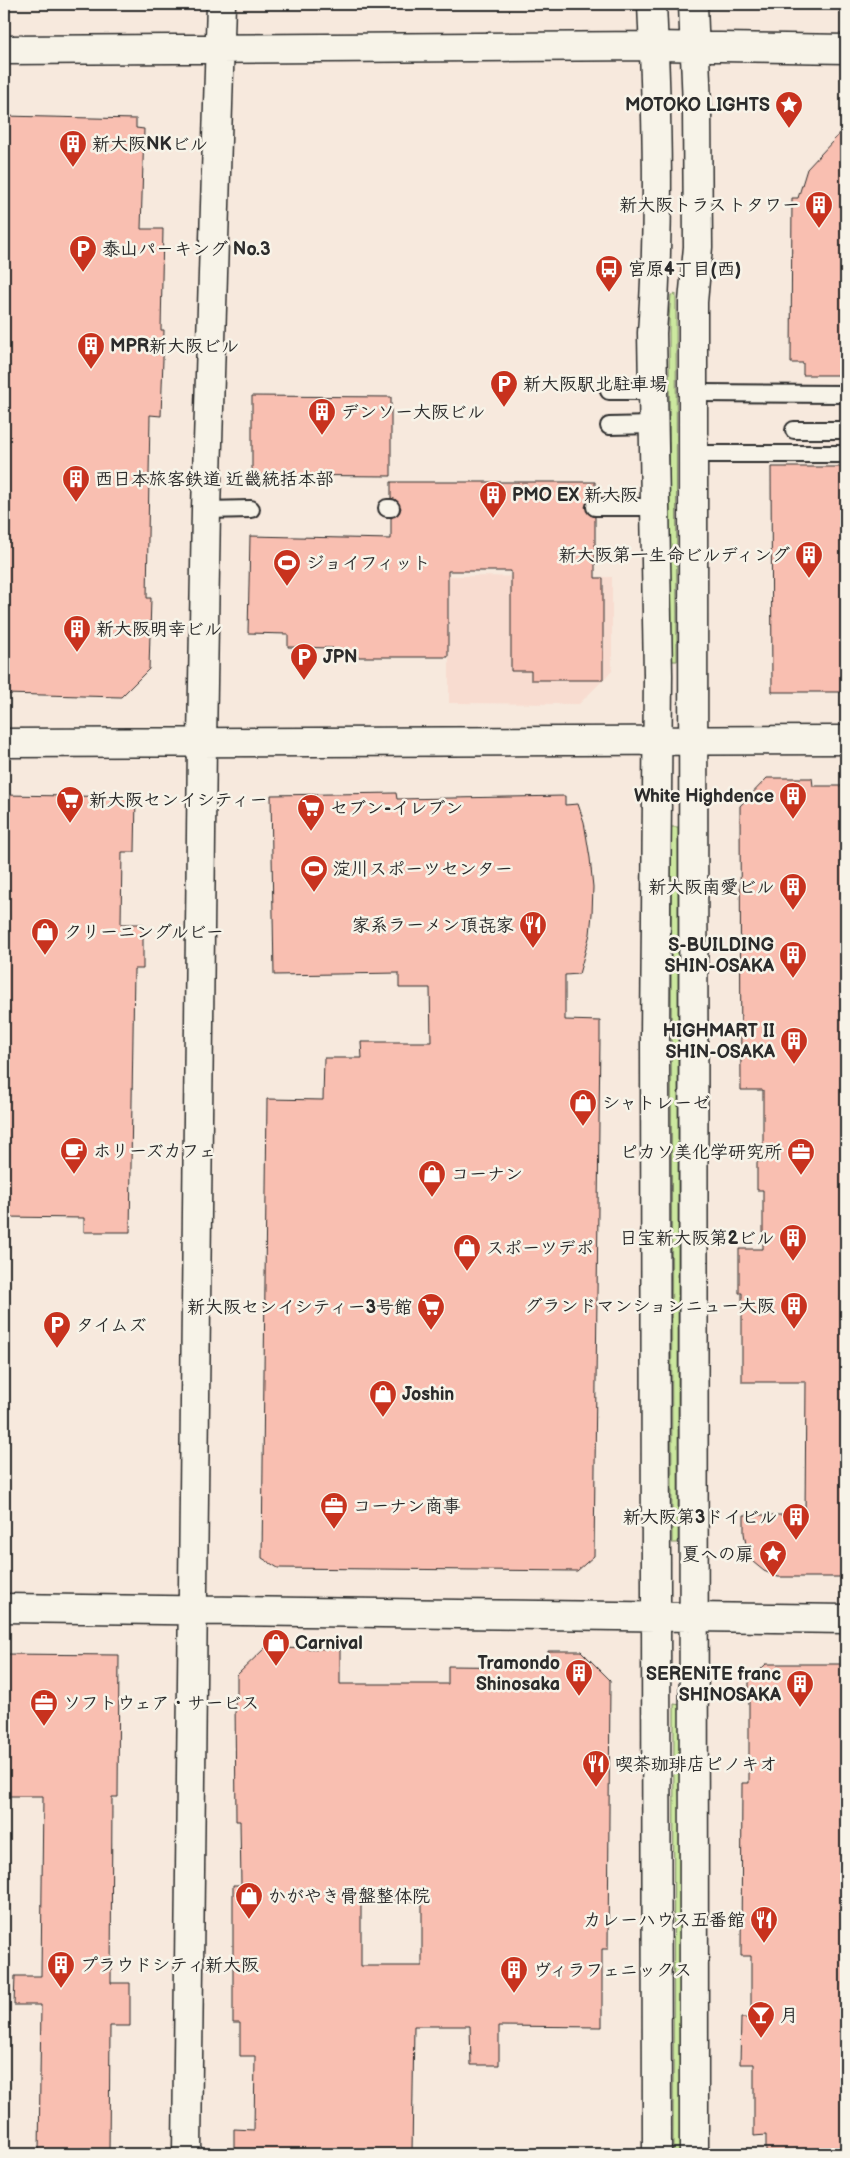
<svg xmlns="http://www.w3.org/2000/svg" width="850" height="2158" font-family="'Balsamiq Sans','Klee One',sans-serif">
	<rect width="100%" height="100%" fill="#f7e9dd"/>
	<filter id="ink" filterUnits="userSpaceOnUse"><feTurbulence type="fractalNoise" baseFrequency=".02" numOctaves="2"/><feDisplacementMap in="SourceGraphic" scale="10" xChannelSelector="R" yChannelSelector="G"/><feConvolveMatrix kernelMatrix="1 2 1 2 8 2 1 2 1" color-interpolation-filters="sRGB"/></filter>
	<g filter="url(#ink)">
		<path fill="#f8dcd0" d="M4,4H146V6H4Z
			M449,576L612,577V671L579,704L449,703Z"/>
		<path fill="#cce89f" stroke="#7c8a65" d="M676,294L677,661H670L669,318L671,295Z
			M671,827H678V1543H672Z
			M674,1704L681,1705V2154H673Z"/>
		<path fill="#f9bfb1" stroke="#2b2b2b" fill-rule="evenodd" d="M4,116L136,119V128L144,129L141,229H163L161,330H164L161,416L150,415L147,598H151L149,669L121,697L4,694Z
			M846,127V375H803V363H791L792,198H798L807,169Z
			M252,396L391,397V476L252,475Z
			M771,467H846V692H772Z
			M391,482H595V497L587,502L585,507L590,515L595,517V578H603V680H531V671H511V571H448V657H333V648L288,647V634L248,633L250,536L391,539V518L399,513L401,508L396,500L391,498Z
			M767,778H812L813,786H846V1577H778L764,1571L753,1562L747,1550L744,1533V1515H805L806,1382H742V1293H739V1249H763V1190H757V1162L763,1161V1090H741L740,806Z
			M396,793L397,799L565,796V805L578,804L584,822L590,858L593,887L592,914L590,934L579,974L565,975V1020L600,1021V1036L594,1556L577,1571L278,1568L262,1558L267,1099L323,1100L324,1058H362L361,1042H431L430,988H399V973L274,975L271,795Z
			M4,795L136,797L135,852H122L121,924H143V969H134L130,1232H84V1218L4,1217Z
			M265,1648L340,1649V1684H448V1666L548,1667V1651H581L610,1680L608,1949H602V2027L499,2026V2065H471L470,2026H414L412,2153L299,2152V2154H234V2129L254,2130L255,2056H240V2023H233V1885H241L240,1821H236L235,1698H237V1675ZM361,1901H422V1966H361Z
			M4,1654L119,1655L118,1797H112L111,1983H130V2026H110L109,2154H39L41,2005H14L15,1976H41L43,1796H4Z
			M766,1664H846V2154H766V2135L754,2136V2064H740L741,2018H751V1956H741L742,1783H749V1681Z"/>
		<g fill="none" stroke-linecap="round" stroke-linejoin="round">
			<defs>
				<path id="lane" d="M609,391H653
					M693,393L846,394
					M609,426L653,425
					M794,430H846
					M693,454H846
					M595,507H655
					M387,508H391
					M206,510L251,509"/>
				<path id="secondary" d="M652,4C657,113 660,224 652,333L658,675L655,1037L657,2154
					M693,4L697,107L698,247L693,302V393L694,2154
					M4,50L654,46L846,49
					M4,743L846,740
					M4,1608L846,1619
					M187,2154L202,741L206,510L221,4"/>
			</defs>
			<use href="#lane" stroke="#2b2b2b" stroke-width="20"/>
			<use href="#secondary" stroke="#2b2b2b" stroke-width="31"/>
			<use href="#lane" stroke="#f7f3e8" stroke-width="16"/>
			<use href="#secondary" stroke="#f7f3e8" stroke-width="28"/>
		</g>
	</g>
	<defs>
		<symbol id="sight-pin" viewBox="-11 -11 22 30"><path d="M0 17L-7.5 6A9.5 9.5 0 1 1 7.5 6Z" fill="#c8321e" stroke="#f7f3e8"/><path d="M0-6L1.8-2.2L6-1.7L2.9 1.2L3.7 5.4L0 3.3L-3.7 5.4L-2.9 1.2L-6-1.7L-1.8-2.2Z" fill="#fff"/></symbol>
		<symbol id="building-pin" viewBox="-11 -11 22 30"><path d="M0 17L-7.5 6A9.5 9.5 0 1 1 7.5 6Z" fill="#c8321e" stroke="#f7f3e8"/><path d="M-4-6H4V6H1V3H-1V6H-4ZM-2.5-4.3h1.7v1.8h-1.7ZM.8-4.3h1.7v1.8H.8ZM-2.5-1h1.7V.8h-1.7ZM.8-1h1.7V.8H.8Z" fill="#fff"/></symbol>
		<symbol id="parking-pin" viewBox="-11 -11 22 30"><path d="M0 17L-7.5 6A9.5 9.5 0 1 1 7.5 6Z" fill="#c8321e" stroke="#f7f3e8"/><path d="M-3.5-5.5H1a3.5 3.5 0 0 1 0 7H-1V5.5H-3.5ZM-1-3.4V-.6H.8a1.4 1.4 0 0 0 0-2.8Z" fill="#fff"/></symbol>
		<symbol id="bus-pin" viewBox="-11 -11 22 30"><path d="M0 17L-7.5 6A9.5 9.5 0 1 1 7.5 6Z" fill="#c8321e" stroke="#f7f3e8"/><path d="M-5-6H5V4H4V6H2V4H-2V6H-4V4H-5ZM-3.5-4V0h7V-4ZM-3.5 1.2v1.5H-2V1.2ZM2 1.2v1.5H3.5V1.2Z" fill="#fff"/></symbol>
		<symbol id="stadium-pin" viewBox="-11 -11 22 30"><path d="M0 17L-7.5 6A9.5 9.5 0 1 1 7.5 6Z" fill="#c8321e" stroke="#f7f3e8"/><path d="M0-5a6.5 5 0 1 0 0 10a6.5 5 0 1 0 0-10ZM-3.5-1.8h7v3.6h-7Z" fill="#fff"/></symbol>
		<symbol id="supermarket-pin" viewBox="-11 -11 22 30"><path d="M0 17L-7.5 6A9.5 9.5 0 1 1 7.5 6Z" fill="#c8321e" stroke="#f7f3e8"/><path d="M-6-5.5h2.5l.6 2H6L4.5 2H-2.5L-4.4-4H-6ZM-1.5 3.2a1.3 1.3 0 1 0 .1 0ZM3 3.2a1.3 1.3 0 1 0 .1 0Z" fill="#fff"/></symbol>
		<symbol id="restaurant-pin" viewBox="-11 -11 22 30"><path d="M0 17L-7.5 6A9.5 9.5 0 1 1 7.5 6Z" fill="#c8321e" stroke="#f7f3e8"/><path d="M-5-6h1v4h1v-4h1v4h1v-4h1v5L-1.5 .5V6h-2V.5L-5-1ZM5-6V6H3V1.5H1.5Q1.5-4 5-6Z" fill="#fff"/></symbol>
		<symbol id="shop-pin" viewBox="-11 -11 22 30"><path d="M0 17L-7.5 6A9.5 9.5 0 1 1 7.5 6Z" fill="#c8321e" stroke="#f7f3e8"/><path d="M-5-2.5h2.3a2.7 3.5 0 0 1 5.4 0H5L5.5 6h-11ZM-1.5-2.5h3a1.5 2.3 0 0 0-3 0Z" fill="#fff"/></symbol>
		<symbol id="cafe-pin" viewBox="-11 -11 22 30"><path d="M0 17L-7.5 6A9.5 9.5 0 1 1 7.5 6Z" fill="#c8321e" stroke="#f7f3e8"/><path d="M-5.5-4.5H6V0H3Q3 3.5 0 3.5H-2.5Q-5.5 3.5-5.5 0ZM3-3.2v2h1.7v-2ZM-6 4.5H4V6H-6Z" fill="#fff"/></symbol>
		<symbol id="office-pin" viewBox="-11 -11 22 30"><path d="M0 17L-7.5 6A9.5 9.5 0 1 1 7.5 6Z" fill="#c8321e" stroke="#f7f3e8"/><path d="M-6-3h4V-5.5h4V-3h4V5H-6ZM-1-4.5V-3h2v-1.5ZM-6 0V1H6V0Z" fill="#fff"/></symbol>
		<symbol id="bar-pin" viewBox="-11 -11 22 30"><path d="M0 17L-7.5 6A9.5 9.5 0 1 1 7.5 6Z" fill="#c8321e" stroke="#f7f3e8"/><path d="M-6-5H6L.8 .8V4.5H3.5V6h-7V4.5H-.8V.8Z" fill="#fff"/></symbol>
	</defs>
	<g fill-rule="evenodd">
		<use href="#sight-pin" x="773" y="89" width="32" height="43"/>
		<use href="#building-pin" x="57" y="128" width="32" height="43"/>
		<use href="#building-pin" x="803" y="189" width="32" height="43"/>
		<use href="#parking-pin" x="67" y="233" width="32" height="43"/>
		<use href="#bus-pin" x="593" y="253" width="32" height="43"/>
		<use href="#building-pin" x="75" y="330" width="32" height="43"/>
		<use href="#parking-pin" x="488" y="368" width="32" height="43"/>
		<use href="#building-pin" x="306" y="396" width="32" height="43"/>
		<use href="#building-pin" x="60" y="463" width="32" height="43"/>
		<use href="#building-pin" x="477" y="479" width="32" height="43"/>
		<use href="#building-pin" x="793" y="539" width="32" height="43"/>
		<use href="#stadium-pin" x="271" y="547" width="32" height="43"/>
		<use href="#building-pin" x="61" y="613" width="32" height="43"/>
		<use href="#parking-pin" x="288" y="641" width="32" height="43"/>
		<use href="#building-pin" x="777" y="780" width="32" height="43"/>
		<use href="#supermarket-pin" x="54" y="784" width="32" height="43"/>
		<use href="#supermarket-pin" x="295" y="792" width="32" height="43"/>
		<use href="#stadium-pin" x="298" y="853" width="32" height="43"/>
		<use href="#building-pin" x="777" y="871" width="32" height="43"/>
		<use href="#restaurant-pin" x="517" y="909" width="32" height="43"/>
		<use href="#shop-pin" x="29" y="916" width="32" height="43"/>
		<use href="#building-pin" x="777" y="939" width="32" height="43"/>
		<use href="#building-pin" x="778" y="1025" width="32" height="43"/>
		<use href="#shop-pin" x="567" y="1087" width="32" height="43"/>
		<use href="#cafe-pin" x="58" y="1135" width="32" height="43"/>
		<use href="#office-pin" x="785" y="1136" width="32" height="43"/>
		<use href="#shop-pin" x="416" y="1158" width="32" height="43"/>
		<use href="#building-pin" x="777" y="1222" width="32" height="43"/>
		<use href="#shop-pin" x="451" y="1232" width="32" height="43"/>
		<use href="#building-pin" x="778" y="1290" width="32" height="43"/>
		<use href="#supermarket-pin" x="415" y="1291" width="32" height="43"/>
		<use href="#parking-pin" x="41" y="1309" width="32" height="43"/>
		<use href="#shop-pin" x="367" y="1378" width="32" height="43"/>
		<use href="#office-pin" x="318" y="1490" width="32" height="43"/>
		<use href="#building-pin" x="780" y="1501" width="32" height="43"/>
		<use href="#sight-pin" x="757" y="1538" width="32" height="43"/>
		<use href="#shop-pin" x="260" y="1627" width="32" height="43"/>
		<use href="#building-pin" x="563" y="1657" width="32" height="43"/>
		<use href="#building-pin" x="784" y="1668" width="32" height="43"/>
		<use href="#office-pin" x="28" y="1687" width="32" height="43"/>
		<use href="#restaurant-pin" x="580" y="1748" width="32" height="43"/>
		<use href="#shop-pin" x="233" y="1880" width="32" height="43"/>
		<use href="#restaurant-pin" x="748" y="1904" width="32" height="43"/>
		<use href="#building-pin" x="45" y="1949" width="32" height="43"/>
		<use href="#building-pin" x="498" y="1954" width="32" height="43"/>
		<use href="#bar-pin" x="745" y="1999" width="32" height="43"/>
	</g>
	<g text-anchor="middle" stroke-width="5" stroke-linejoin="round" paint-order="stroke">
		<g font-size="18" font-weight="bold" fill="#2b2b2b" stroke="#f7f3e8" text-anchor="start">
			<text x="770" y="111" text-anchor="end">MOTOKO LIGHTS</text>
			<text x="92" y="150">新大阪NKビル</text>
			<text x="800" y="211" text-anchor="end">新大阪トラストタワー</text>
			<text x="102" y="255">泰山パ－キング No.3</text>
			<text x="628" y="275">宮原4丁目(西)</text>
			<text x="110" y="352">MPR新大阪ビル</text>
			<text x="523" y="390">新大阪駅北駐車場</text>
			<text x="341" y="418">デンソー大阪ビル</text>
			<text x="95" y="485">西日本旅客鉄道 近畿統括本部</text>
			<text x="512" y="501">PMO EX 新大阪</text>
			<text x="790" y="561" text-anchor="end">新大阪第一生命ビルディング</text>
			<text x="306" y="569">ジョイフィット</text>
			<text x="96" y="635">新大阪明幸ビル</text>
			<text x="323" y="663">JPN</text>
			<text x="774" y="802" text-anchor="end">White Highdence</text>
			<text x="89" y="806">新大阪センイシティー</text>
			<text x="330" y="814">セブン-イレブン</text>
			<text x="333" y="875">淀川スポーツセンター</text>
			<text x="774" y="893" text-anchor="end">新大阪南愛ビル</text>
			<text x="514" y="931" text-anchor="end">家系ラーメン頂㐂家</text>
			<text x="64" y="938">クリーニングルビー</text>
			<text x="774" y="951" text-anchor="end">S-BUILDING<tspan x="774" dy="21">SHIN-OSAKA</tspan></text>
			<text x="775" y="1037" text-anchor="end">HIGHMART II<tspan x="775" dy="21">SHIN-OSAKA</tspan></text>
			<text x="602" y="1109">シャトレーゼ</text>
			<text x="93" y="1157">ホリーズカフェ</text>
			<text x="782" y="1158" text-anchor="end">ピカソ美化学研究所</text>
			<text x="451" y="1180">コーナン</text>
			<text x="774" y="1244" text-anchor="end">日宝新大阪第2ビル</text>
			<text x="486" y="1254">スポーツデポ</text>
			<text x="775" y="1312" text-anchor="end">グランドマンションニュー大阪</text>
			<text x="412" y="1313" text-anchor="end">新大阪センイシティー3号館</text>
			<text x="76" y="1331">タイムズ</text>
			<text x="402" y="1400">Joshin</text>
			<text x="353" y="1512">コーナン商事</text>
			<text x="777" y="1523" text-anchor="end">新大阪第3ドイビル</text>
			<text x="754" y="1560" text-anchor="end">夏への扉</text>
			<text x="295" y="1649">Carnival</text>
			<text x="560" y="1669" text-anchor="end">Tramondo<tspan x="560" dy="21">Shinosaka</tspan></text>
			<text x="781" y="1680" text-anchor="end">SERENiTE franc<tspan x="781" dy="21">SHINOSAKA</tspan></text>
			<text x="63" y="1709">ソフトウェア・サービス</text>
			<text x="615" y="1770">喫茶珈琲店ピノキオ</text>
			<text x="268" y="1902">かがやき骨盤整体院</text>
			<text x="745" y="1926" text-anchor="end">カレーハウス五番館</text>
			<text x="80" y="1971">プラウドシティ新大阪</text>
			<text x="533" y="1976">ヴィラフェニックス</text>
			<text x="780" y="2021">月</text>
		</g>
	</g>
	<rect width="850" height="2158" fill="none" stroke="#f7f3e8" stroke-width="20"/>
	<rect x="10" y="10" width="830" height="2138" fill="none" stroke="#2b2b2b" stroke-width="2" filter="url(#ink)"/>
</svg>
